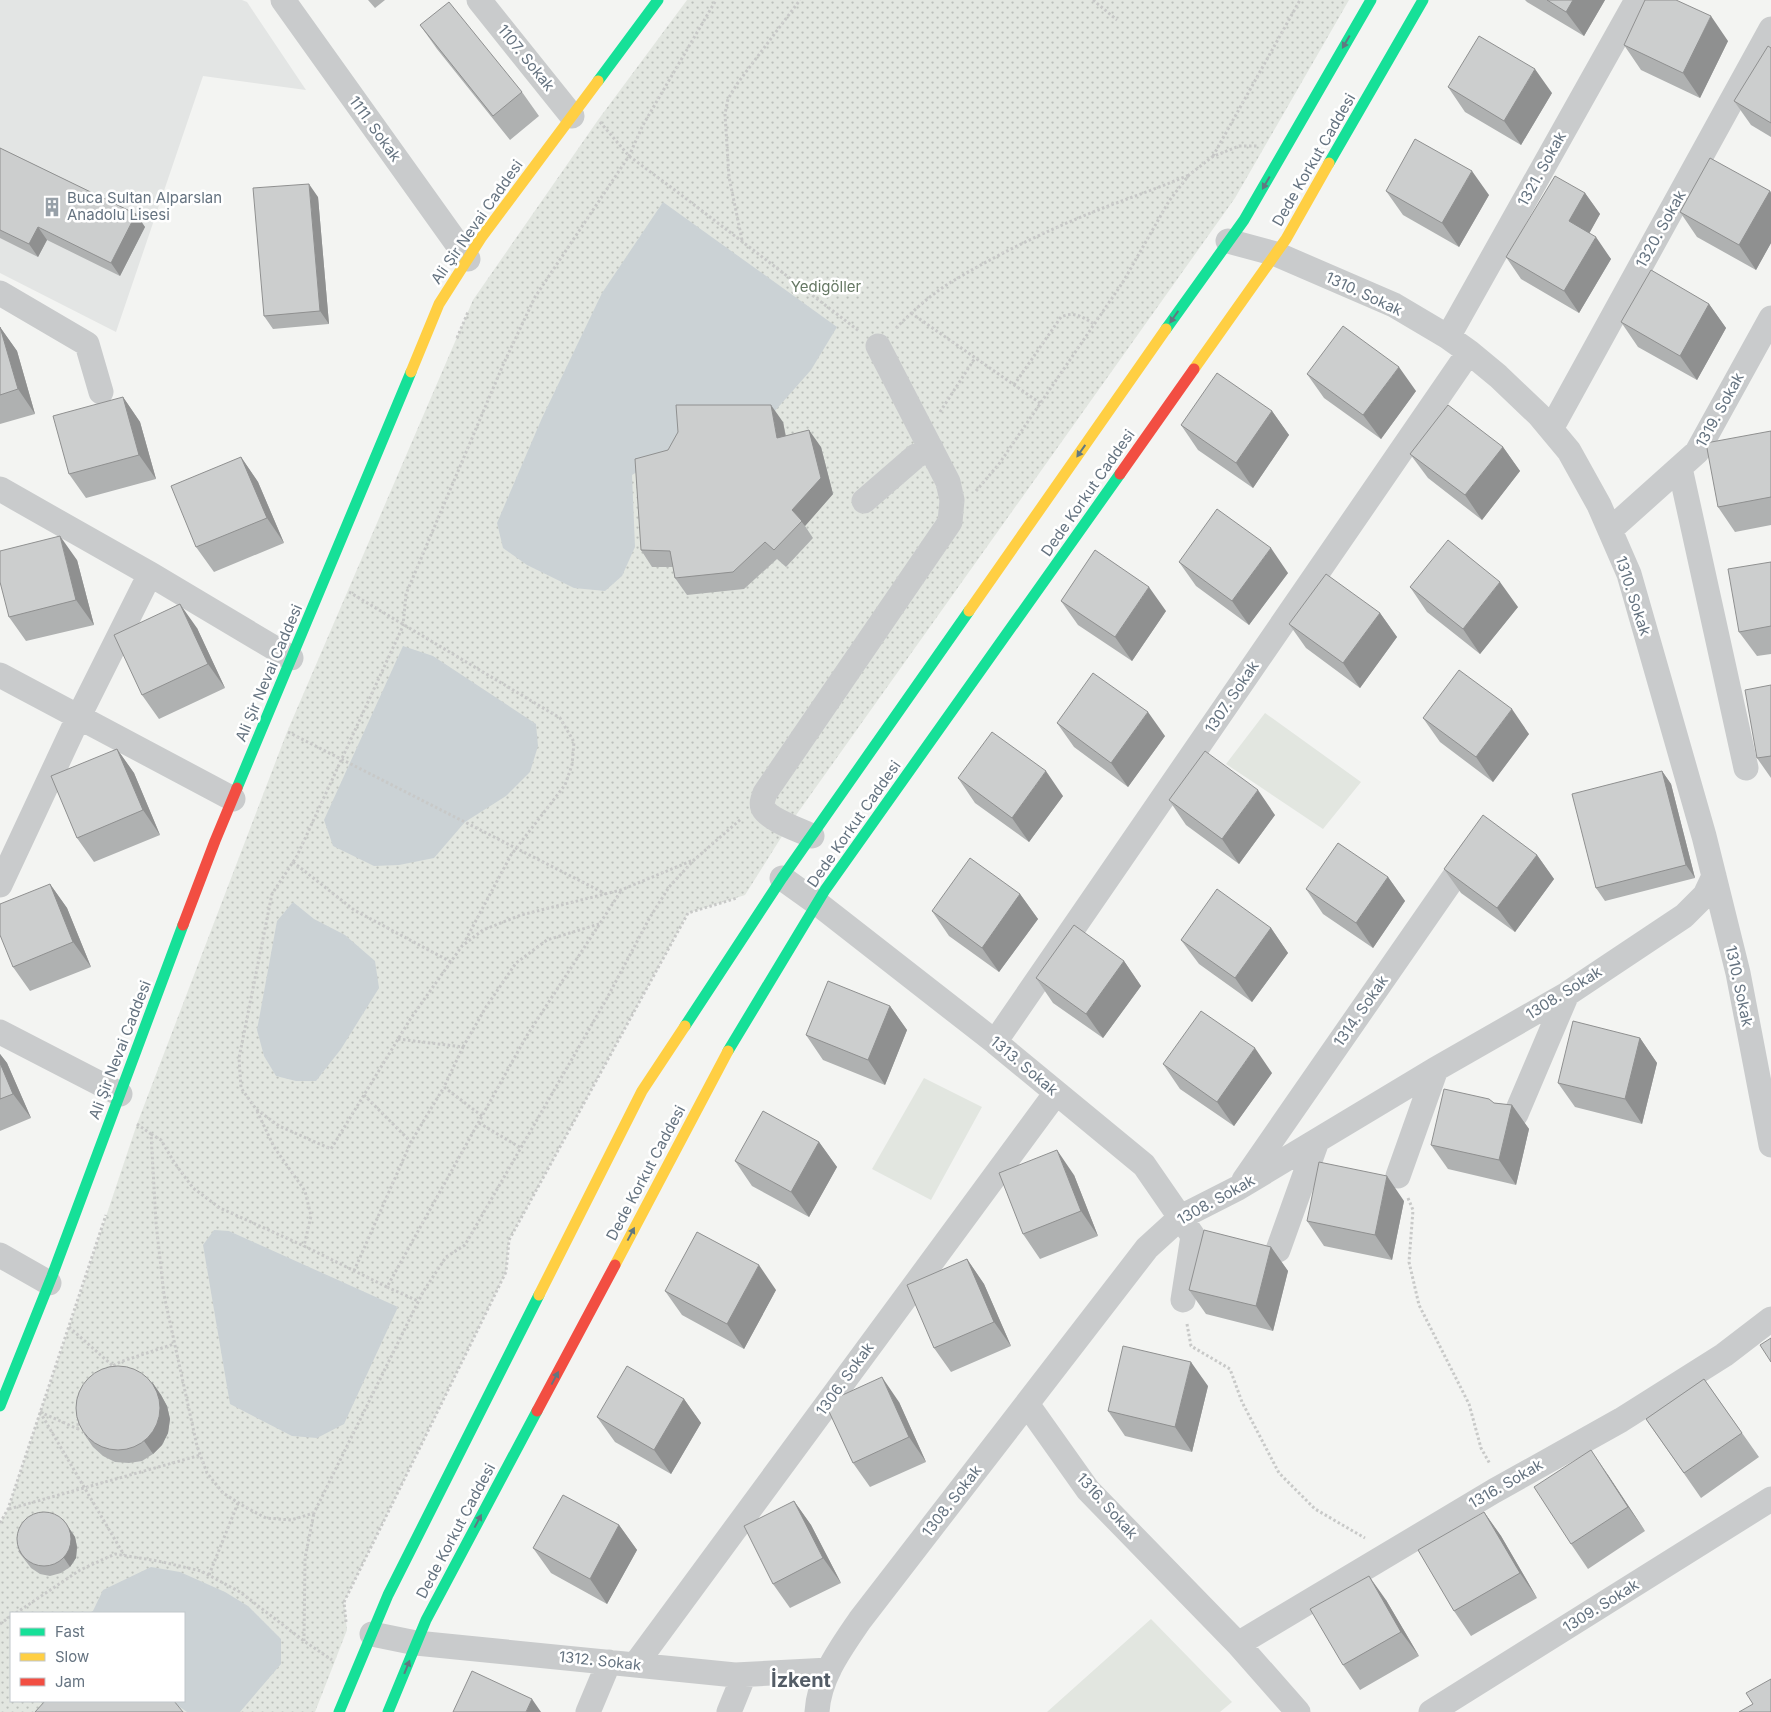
<svg xmlns="http://www.w3.org/2000/svg" width="1771" height="1712" font-family="Inter,sans-serif">
	<defs>
		<pattern id="green-dots" width="8" height="8" patternUnits="userSpaceOnUse" patternTransform="scale(1.25)"><rect width="8" height="8" fill="#e2e6e0"/><path d="M2 2h.1M6 6h.1" fill="none" stroke="#bbbfbb" stroke-width="1.8" stroke-linecap="round"/></pattern>
	</defs>
	<rect width="100%" height="100%" fill="#f3f4f2"/>
	<path fill="#e3e5e4" d="M0,0H242L247,2L306,90L203,76L116,332L0,273Z"/>
	<path fill="url(#green-dots)" fill-rule="evenodd" d="M687,0H1349L1235,198L789,825L745,895L688,913L509,1240L506,1272L344,1602L347,1630L315,1712H0V1523L8,1509L137,1124L287,732L473,300L598,120ZM11,1613H184V1701H11Z"/>
	<path fill="#e2e6e0" d="M1265,713L1361,782L1323,829L1226,764Z
		M924,1078L982,1107L931,1200L872,1169Z
		M1151,1619L1232,1702L1220,1712H1047Z"/>
	<path fill="#cbd2d5" d="M663,202L837,327L811,370L774,412L675,460L645,467L632,475L635,547L622,576L605,591L574,588L527,565L503,548L497,523L542,418L602,293Z
		M403,646L433,656L536,724L538,746L530,772L506,796L465,822L434,858L399,865L374,866L333,846L324,820Z
		M293,902L314,919L345,935L375,961L379,988L341,1049L316,1081H296L276,1076L264,1056L257,1030L277,921Z
		M214,1230L229,1231L398,1307L344,1424L317,1438L292,1436L230,1404L203,1245Z
		M151,1567L180,1572L225,1592L248,1606L281,1639V1664L240,1712H187L171,1701H184V1613H92L103,1590Z"/>
	<g fill="none" stroke-linecap="round" stroke-linejoin="round">
		<path stroke="#c8c9c8" stroke-width="3" stroke-dasharray="2.5 2.5" stroke-linecap="butt" d="M1093,0L1117,20
			M600,122L629,156L676,191L859,331
			M1213,156L1300,0
			M742,240L729,177L725,114L728,99L737,84L800,0
			M911,313L1040,403
			M896,328C912,312 929,296 948,284C997,254 1050,229 1103,208C1132,197 1161,187 1189,175
			M457,338L468,312
			M1014,385L1061,317C1074,311 1083,317 1094,324
			M940,412L975,358
			M976,491L999,464L1123,282L1169,201L1189,175L1212,157L1239,146H1257
			M349,592L560,718L574,742L572,765L565,785L511,855L464,943
			M288,732L606,894
			M691,861L621,890L521,915L483,930L462,946L411,1018L331,1149L279,1126L256,1109L241,1088L239,1058L272,894L297,856L403,626L406,594L503,365L535,297L629,156L643,125L716,0
			M293,862L354,910L451,962
			M398,1039L463,1047L444,1087L482,1116
			M463,1047L486,1007L516,963L547,940L599,924
			M364,1095L411,1142L444,1087
			M257,1111L274,1147L305,1191L311,1216L304,1246L387,1287L526,1037L621,891
			M479,1123L521,1148
			M137,1124L151,1134L156,1223L164,1295L197,1446L207,1473L223,1493L245,1507L266,1518L291,1520L314,1513L423,1292L446,1257L465,1245L606,1000L649,919L669,887L694,860L741,819
			M151,1134L161,1140L174,1162L193,1188L220,1208L304,1246
			M1408,1198L1413,1210L1409,1262L1419,1305L1469,1404L1481,1448L1490,1464
			M354,1271L411,1142
			M387,1287L418,1301
			M1187,1324L1191,1346L1230,1369L1242,1402L1279,1473L1315,1509L1365,1538
			M69,1327L113,1366
			M109,1368L120,1362L174,1344
			M40,1412L78,1429V1419
			M40,1412L124,1555
			M9,1509L201,1455
			M0,1523L8,1509L106,1215
			M209,1575L238,1503
			M16,1613L80,1570L115,1554L158,1561L201,1571L240,1592L304,1641L332,1660
			M346,1622L344,1602L506,1272L509,1240L688,913L737,898
			M0,1624L11,1616
			M304,1641L305,1558L314,1513"/>
		<path stroke="#c9cbcc" stroke-width="25" d="M283,0L468,259
			M479,0L572,116
			M1228,241L1276,254L1394,305L1448,337L1469,352L1498,376L1539,415L1569,451L1599,505L1629,574L1704,836L1738,973L1771,1145
			M0,293L87,344L101,392
			M1448,337L1637,0
			M1551,429L1771,29
			M1680,468L1746,768
			M0,489L150,574L291,658
			M864,501L916,456L931,448
			M1610,530L1697,452L1771,318
			M0,675L233,799
			M812,836C800,830 769,820 763,808C761,803 763,799 765,793L950,522L952,500L948,482L878,346
			M782,878L817,903L995,1042L1144,1165L1193,1236L1183,1300
			M0,885L79,716L150,574
			M0,1032L120,1094
			M995,1042L1469,352
			M1516,1114L1567,994
			M1398,1176L1436,1069
			M1244,1180L1472,851
			M1278,1250L1317,1141
			M0,1255L49,1283
			M1027,1404L1088,1490L1238,1644L1494,1491L1621,1420L1724,1355L1771,1319
			M372,1634L416,1643L735,1675L829,1670
			M1238,1644L1298,1712
			M635,1665L1056,1093
			M588,1712L609,1662
			M729,1712L744,1675
			M817,1712C819,1677 841,1648 860,1620L1147,1248L1181,1217L1238,1188L1436,1069L1567,994L1684,916L1705,895L1714,876
			M1431,1712L1771,1499"/>
		<path stroke="#16e098" stroke-width="11" d="M598,81L658,0
			M1329,163L1423,0
			M1166,329L1244,220L1371,0
			M237,788L411,372
			M685,1026L782,878L969,611
			M728,1051L825,890L1120,474
			M0,1406L52,1276L183,925
			M339,1712L388,1595L539,1295
			M388,1712L426,1620L537,1411"/>
		<path stroke="#ffcf43" stroke-width="11" d="M1194,369L1286,239L1329,163
			M411,372L439,304L481,238L598,81
			M969,611L1166,329
			M615,1265L728,1051
			M539,1295L642,1091L685,1026"/>
		<path stroke="#f24e42" stroke-width="11" d="M1120,474L1194,369
			M183,925L215,841L237,788
			M537,1411L615,1265"/>
	</g>
	<path fill="#afb1b1" d="M368,0H385L375,8Z
		M1525,0H1605L1584,36L1527,2Z
		M420,25L522,92L539,116L510,140L437,49Z
		M1728,41L1700,98L1641,70L1624,45Z
		M1771,48V137L1751,125L1734,101Z
		M1448,87L1552,93L1521,145L1465,112Z
		M0,148L136,214L145,227L120,276L47,240L38,257L0,238Z
		M1386,191L1489,195L1459,247L1403,215Z
		M1770,191L1771,193V243L1756,270L1697,237L1680,212Z
		M1585,193L1600,214L1589,233L1611,259L1579,313L1521,279L1506,257Z
		M318,197L329,324L273,329L264,316Z
		M1709,304L1726,328L1697,380L1638,347L1621,322Z
		M0,327L17,351L35,414L0,424Z
		M1307,374L1416,391L1381,439L1324,398Z
		M123,397L140,422L156,479L86,498L69,474Z
		M1272,411L1289,435L1253,488L1198,450L1181,425Z
		M783,422L786,436L821,447L833,494L805,526L813,538L786,567L777,559L744,589L687,595L675,578L673,567H652L641,550Z
		M1771,431V525L1735,532L1718,507Z
		M1503,447L1520,471L1482,520L1428,478L1410,454Z
		M241,457L258,482L284,543L214,572L196,547Z
		M77,560L94,625L26,641L9,617Z
		M1179,562L1288,573L1249,625L1196,586Z
		M1771,562V654L1757,656L1739,632Z
		M1410,587L1518,607L1480,654L1427,612Z
		M1061,601L1166,611L1132,661L1078,625Z
		M1380,613L1397,637L1360,688L1306,648L1289,624Z
		M197,628L225,688L159,719L142,695Z
		M1771,685V778L1757,758Z
		M1423,718L1529,734L1493,782L1440,742Z
		M1057,723L1165,736L1128,787L1074,747Z
		M117,749L134,773L160,835L94,862L77,838Z
		M1662,771L1671,784L1695,878L1605,901L1596,888Z
		M958,778L1063,796L1029,842L975,803Z
		M1169,800L1275,815L1239,864L1186,825Z
		M1537,855L1554,879L1515,932L1461,893L1444,869Z
		M1388,877L1405,901L1373,948L1323,914L1306,889Z
		M50,884L67,908L91,967L30,991L13,967Z
		M1020,894L1038,919L999,972L949,936L932,911Z
		M1271,928L1288,953L1252,1002L1199,964L1181,940Z
		M1124,961L1141,986L1103,1038L1053,1003L1036,978Z
		M890,1006L907,1030L885,1085L823,1060L806,1035Z
		M1640,1038L1657,1063L1642,1124L1575,1107L1558,1083Z
		M0,1054L7,1063L31,1118L0,1131Z
		M1163,1064L1272,1073L1234,1126L1180,1089Z
		M1494,1103L1512,1105L1529,1129L1516,1185L1448,1169L1431,1145Z
		M819,1142L837,1167L809,1217L752,1186L735,1161Z
		M1074,1175L1098,1236L1040,1259L1023,1234Z
		M1404,1201L1392,1260L1324,1246L1307,1221Z
		M1271,1247L1288,1271L1273,1331L1206,1314L1189,1290Z
		M967,1259L984,1284L1011,1346L951,1372L934,1348Z
		M776,1290L744,1349L682,1315L665,1291Z
		M1704,1379L1759,1457L1701,1498L1646,1419Z
		M152,1382L161,1395L167,1406L170,1419L168,1433L162,1445L153,1454L142,1461L129,1463L115,1462L103,1456L93,1447L84,1434Z
		M1208,1386L1192,1452L1125,1436L1108,1411Z
		M684,1399L701,1423L671,1474L615,1442L597,1417Z
		M899,1402L926,1462L870,1487L853,1463Z
		M1608,1475L1645,1531L1588,1569L1571,1544Z
		M794,1501L811,1525L841,1583L790,1608L773,1584Z
		M1484,1512L1501,1536L1537,1598L1471,1636L1454,1611Z
		M63,1519L75,1537L77,1547L76,1558L70,1567L61,1573L50,1576L40,1574L31,1568L18,1551Z
		M619,1525L637,1550L607,1604L551,1573L533,1548Z
		M1386,1600L1419,1656L1360,1690L1343,1665Z"/>
	<path fill="#8f9090" d="M1573,0H1605L1584,36L1566,12Z
		M1711,16L1728,41L1700,98L1683,73Z
		M1535,69L1552,93L1521,145L1504,121Z
		M1472,171L1489,195L1459,247L1442,223Z
		M309,184L318,197L329,324L320,311Z
		M1770,191L1771,193V243L1756,270L1739,245Z
		M1585,193L1600,214L1584,243L1569,221Z
		M136,214L145,227L120,276L111,263Z
		M38,227L47,240L38,257L29,244Z
		M1596,237L1611,259L1579,313L1564,291Z
		M1709,304L1726,328L1697,380L1680,356Z
		M0,327L17,351L35,414L18,389Z
		M1399,367L1416,391L1381,439L1363,415Z
		M123,397L140,422L156,479L139,455Z
		M771,405L783,422L789,455L777,438Z
		M1272,411L1289,435L1253,488L1236,463Z
		M809,430L821,447L833,494L805,526L792,510Z
		M1503,447L1520,471L1482,520L1465,495Z
		M241,457L258,482L284,543L267,518Z
		M60,536L77,560L94,625L76,600Z
		M1271,548L1288,573L1249,625L1232,601Z
		M1500,582L1518,607L1480,654L1463,629Z
		M1149,587L1166,611L1132,661L1115,637Z
		M180,604L197,628L225,688L208,664Z
		M1380,613L1397,637L1360,688L1343,663Z
		M1512,709L1529,734L1493,782L1476,757Z
		M1148,712L1165,736L1128,787L1111,763Z
		M117,749L134,773L160,835L143,810Z
		M1046,771L1063,796L1029,842L1012,818Z
		M1662,771L1671,784L1695,878L1686,865Z
		M1258,790L1275,815L1239,864L1222,839Z
		M1537,855L1554,879L1515,932L1497,908Z
		M1388,877L1405,901L1373,948L1356,923Z
		M50,884L67,908L91,967L73,942Z
		M1020,894L1038,919L999,972L982,948Z
		M1271,928L1288,953L1252,1002L1235,978Z
		M1124,961L1141,986L1103,1038L1086,1014Z
		M890,1006L907,1030L885,1085L868,1060Z
		M1640,1038L1657,1063L1642,1124L1625,1099Z
		M1255,1048L1272,1073L1234,1126L1217,1102Z
		M0,1054L7,1063L31,1118L13,1094L0,1063Z
		M1512,1105L1529,1129L1516,1185L1499,1160Z
		M819,1142L837,1167L809,1217L791,1192Z
		M1057,1150L1074,1175L1098,1236L1081,1211Z
		M1387,1176L1404,1201L1392,1260L1375,1235Z
		M1271,1247L1288,1271L1273,1331L1256,1306Z
		M967,1259L984,1284L1011,1346L994,1322Z
		M759,1265L776,1290L744,1349L727,1324Z
		M1191,1362L1208,1386L1192,1452L1175,1427Z
		M882,1377L899,1402L926,1462L909,1437Z
		M152,1382L161,1395L167,1406L170,1419L168,1433L162,1445L153,1454L144,1441Z
		M684,1399L701,1423L671,1474L654,1450Z
		M1591,1450L1608,1475L1645,1531L1628,1507Z
		M794,1501L811,1525L841,1583L823,1558Z
		M1484,1512L1501,1536L1537,1598L1520,1573Z
		M619,1525L637,1550L607,1604L590,1579Z
		M69,1528L75,1537L77,1547L76,1558L70,1567L64,1558Z
		M1369,1576L1386,1600L1419,1656L1401,1632Z
		M532,1699L541,1712H526Z"/>
	<path fill="#cccece" stroke="#8f9090" d="M1547,0H1573L1566,12Z
		M1645,0H1676L1711,16L1683,73L1624,45Z
		M449,2L522,92L493,116L420,25Z
		M1479,36L1535,69L1504,121L1448,87Z
		M1768,46L1771,48V123L1734,101Z
		M1415,139L1472,171L1442,223L1386,191Z
		M0,148L136,214L111,263L38,227L29,244L0,230Z
		M1710,158L1770,191L1739,245L1680,212Z
		M1555,176L1585,193L1569,221L1596,237L1564,291L1506,257Z
		M309,184L320,311L264,316L253,188Z
		M1651,270L1709,304L1680,356L1621,322Z
		M1343,326L1399,367L1363,415L1307,374Z
		M0,327L18,389L0,395Z
		M1217,373L1272,411L1236,463L1181,425Z
		M123,397L139,455L69,474L53,416Z
		M676,405H771L777,438L809,430L821,478L792,510L802,521L774,550L765,542L733,572L675,578L670,551L641,550L635,459L668,450L678,432Z
		M1448,405L1503,447L1465,495L1410,454Z
		M1771,431V497L1718,507L1706,443Z
		M241,457L267,518L196,547L171,486Z
		M1217,509L1271,548L1232,601L1179,562Z
		M60,536L76,600L9,617L0,582V551Z
		M1448,540L1500,582L1463,629L1410,587Z
		M1095,550L1149,587L1115,637L1061,601Z
		M1771,562V626L1739,632L1728,569Z
		M1326,574L1380,613L1343,663L1289,624Z
		M180,604L208,664L142,695L114,635Z
		M1459,670L1512,709L1476,757L1423,718Z
		M1093,673L1148,712L1111,763L1057,723Z
		M1771,685V756L1757,758L1745,690Z
		M992,732L1046,771L1012,818L958,778Z
		M117,749L143,810L77,838L51,776Z
		M1205,751L1258,790L1222,839L1169,800Z
		M1662,771L1686,865L1596,888L1572,794Z
		M1483,815L1537,855L1497,908L1444,869Z
		M1338,843L1388,877L1356,923L1306,889Z
		M970,858L1020,894L982,948L932,911Z
		M50,884L73,942L13,967L0,935V904Z
		M1217,889L1271,928L1235,978L1181,940Z
		M1074,925L1124,961L1086,1014L1036,978Z
		M828,981L890,1006L868,1060L806,1035Z
		M1201,1011L1255,1048L1217,1102L1163,1064Z
		M1573,1021L1640,1038L1625,1099L1558,1083Z
		M0,1063L13,1094L0,1099Z
		M1444,1089L1489,1099L1494,1103L1512,1105L1499,1160L1431,1145Z
		M763,1111L819,1142L791,1192L735,1161Z
		M1057,1150L1081,1211L1023,1234L999,1173Z
		M1319,1162L1387,1176L1375,1235L1307,1221Z
		M1204,1230L1271,1247L1256,1306L1189,1290Z
		M697,1232L759,1265L727,1324L665,1291Z
		M967,1259L994,1322L934,1348L907,1285Z
		M1771,1338V1362L1760,1345Z
		M1123,1346L1191,1362L1175,1427L1108,1411Z
		M76 1408a42 42 0 1 1 84 0a42 42 0 1 1-84 0Z
		M627,1366L684,1399L654,1450L597,1417Z
		M882,1377L909,1437L853,1463L825,1403Z
		M1704,1379L1742,1433L1684,1473L1646,1419Z
		M1591,1450L1628,1507L1571,1544L1534,1487Z
		M563,1495L619,1525L590,1579L533,1548Z
		M794,1501L823,1558L773,1584L744,1526Z
		M17 1539a27 27 0 1 1 54 0a27 27 0 1 1-54 0Z
		M1484,1512L1520,1573L1454,1611L1418,1550Z
		M1369,1576L1401,1632L1343,1665L1310,1609Z
		M472,1671L532,1699L526,1712H453Z
		M1771,1679V1712H1739L1753,1704L1746,1693Z
		M45,1701H174L183,1712H35Z"/>
	<defs><path id="oneway-solid" d="M-6-.8H1V-3.2L6.5 0L1 3.2V.8H-6Z" transform="scale(1.25)"/></defs>
	<g fill="#617881">
		<use href="#oneway-solid" transform="translate(1346 42) rotate(120)"/>
		<use href="#oneway-solid" transform="translate(1266 183) rotate(120)"/>
		<use href="#oneway-solid" transform="translate(1174 317) rotate(125)"/>
		<use href="#oneway-solid" transform="translate(1081 451) rotate(125)"/>
		<use href="#oneway-solid" transform="translate(631 1234) rotate(-62)"/>
		<use href="#oneway-solid" transform="translate(555 1378) rotate(-62)"/>
		<use href="#oneway-solid" transform="translate(478 1521) rotate(-62)"/>
		<use href="#oneway-solid" transform="translate(407 1667) rotate(-68)"/>
	</g>
	<defs>
		<symbol id="building-bare" viewBox="-9 -9 18 18"><path d="M-4-6H4V6H1V3H-1V6H-4ZM-2.5-4.3h1.7v1.8h-1.7ZM.8-4.3h1.7v1.8H.8ZM-2.5-1h1.7V.8h-1.7ZM.8-1h1.7V.8H.8Z" fill="#97a0a8" stroke="#fff" stroke-width="2.5" paint-order="stroke"/></symbol>
	</defs>
	<g fill-rule="evenodd">
		<use href="#building-bare" x="38" y="193" width="28" height="28"/>
	</g>
	<g text-anchor="middle" stroke-width="5" stroke-linejoin="round" paint-order="stroke">
		<g font-size="15" fill="#657380" stroke="#fff">
			<text transform="translate(526 58) rotate(51)" y="5">1107. Sokak</text>
			<text transform="translate(375 129) rotate(54)" y="5">1111. Sokak</text>
			<text transform="translate(1314 160) rotate(-60)" y="5">Dede Korkut Caddesi</text>
			<text transform="translate(1542 169) rotate(-61)" y="5">1321. Sokak</text>
			<text transform="translate(477 222) rotate(-55)" y="5">Ali Şir Nevai Caddesi</text>
			<text transform="translate(1661 229) rotate(-61)" y="5">1320. Sokak</text>
			<text transform="translate(1364 294) rotate(25)" y="5">1310. Sokak</text>
			<text transform="translate(1720 410) rotate(-61)" y="5">1319. Sokak</text>
			<text transform="translate(1088 493) rotate(-55)" y="5">Dede Korkut Caddesi</text>
			<text transform="translate(1633 596) rotate(72)" y="5">1310. Sokak</text>
			<text transform="translate(269 673) rotate(-67)" y="5">Ali Şir Nevai Caddesi</text>
			<text transform="translate(1232 697) rotate(-56)" y="5">1307. Sokak</text>
			<text transform="translate(854 824) rotate(-55)" y="5">Dede Korkut Caddesi</text>
			<text transform="translate(1739 986) rotate(78)" y="5">1310. Sokak</text>
			<text transform="translate(1564 993) rotate(-32)" y="5">1308. Sokak</text>
			<text transform="translate(1361 1011) rotate(-55)" y="5">1314. Sokak</text>
			<text transform="translate(120 1050) rotate(-69)" y="5">Ali Şir Nevai Caddesi</text>
			<text transform="translate(1024 1066) rotate(40)" y="5">1313. Sokak</text>
			<text transform="translate(646 1173) rotate(-62)" y="5">Dede Korkut Caddesi</text>
			<text transform="translate(1216 1200) rotate(-29)" y="5">1308. Sokak</text>
			<text transform="translate(845 1379) rotate(-54)" y="5">1306. Sokak</text>
			<text transform="translate(1506 1484) rotate(-30)" y="5">1316. Sokak</text>
			<text transform="translate(952 1501) rotate(-52)" y="5">1308. Sokak</text>
			<text transform="translate(1107 1506) rotate(48)" y="5">1316. Sokak</text>
			<text transform="translate(456 1531) rotate(-62)" y="5">Dede Korkut Caddesi</text>
			<text transform="translate(1601 1606) rotate(-32)" y="5">1309. Sokak</text>
			<text transform="translate(600 1661) rotate(6)" y="5">1312. Sokak</text>
		</g>
		<g font-size="15" fill="#657380" stroke="#fff" text-anchor="start">
			<text x="67" y="203">Buca Sultan Alparslan<tspan x="67" dy="17">Anadolu Lisesi</tspan></text>
		</g>
		<g font-size="15" fill="#667864" stroke="#fff">
			<text x="826" y="292">Yedigöller</text>
		</g>
		<g font-size="20" font-weight="bold" fill="#535c66" stroke="#fff">
			<text x="801" y="1687">İzkent</text>
		</g>
	</g>
	<rect x="10" y="1612" width="175" height="90" fill="#ffffff" stroke="#c1c7cc"/>
	<rect x="20" y="1628" width="25" height="8" fill="#16e098" stroke="#c1c7cc"/>
	<text x="55" y="1637" font-size="15" fill="#657380">Fast</text>
	<rect x="20" y="1653" width="25" height="8" fill="#ffcf43" stroke="#c1c7cc"/>
	<text x="55" y="1662" font-size="15" fill="#657380">Slow</text>
	<rect x="20" y="1678" width="25" height="8" fill="#f24e42" stroke="#c1c7cc"/>
	<text x="55" y="1687" font-size="15" fill="#657380">Jam</text>
</svg>
